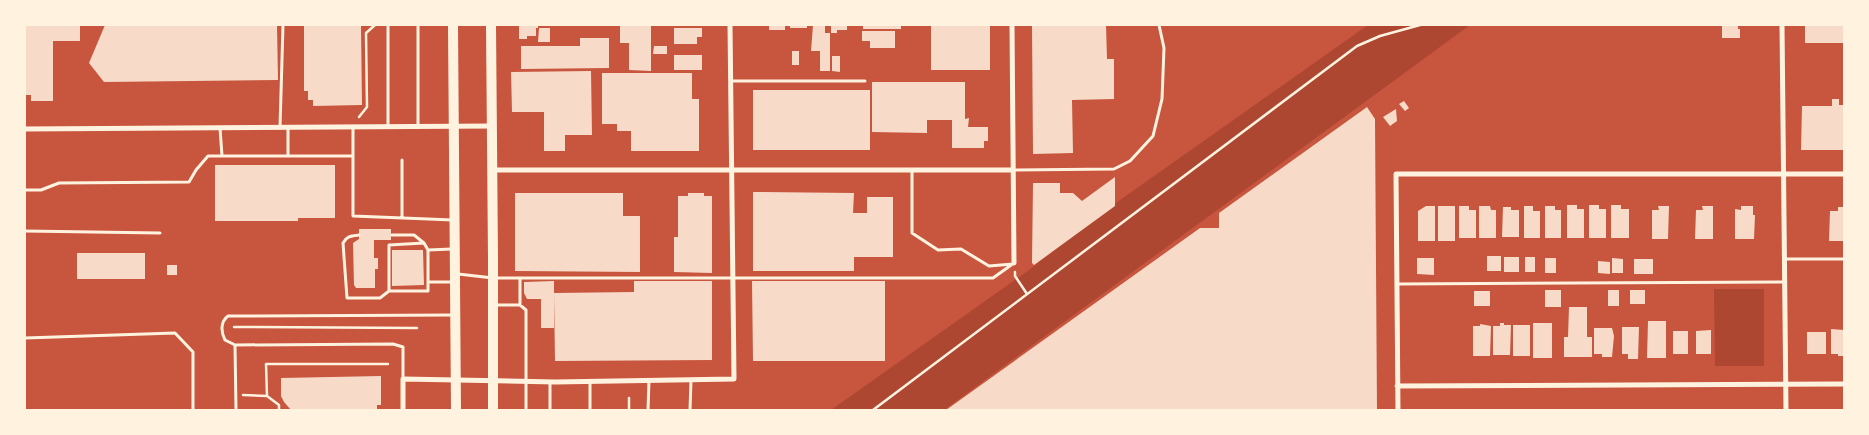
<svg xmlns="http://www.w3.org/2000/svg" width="1869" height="435" font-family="'Times New Roman',serif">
	<rect width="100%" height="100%" fill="#c8553d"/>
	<path fill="#ae4732" d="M1368,25H1470L944,410H831L1029,270L1113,205Z
		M1714,289H1764V366H1715Z"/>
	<path fill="#f7dbc8" d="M25,25H80V41H53V101H31V95H25Z
		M105,25H277L278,80L104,82L89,63Z
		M304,25H361L362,105L313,106V100H308V91H304Z
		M519,25H538V28H536V36H527V39H519Z
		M620,25H651V71L629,70V43H620Z
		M769,25H785V30H769Z
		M790,25H807V28H790Z
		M813,25H825V33H830V71H820V51H811Z
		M831,25H847V30H837V33H831Z
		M863,25H901V29H863Z
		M931,25H990V70H931Z
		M1032,25H1106L1107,59H1114V99L1072,100L1073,153L1033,154Z
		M1722,25H1738V29H1740V38H1722Z
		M1805,25H1844V43H1805Z
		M539,28H550V42H538Z
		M674,28H702V37H697V44H674Z
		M862,31H895V48H870V41H862Z
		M580,38H609V68L521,69V46H580Z
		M654,46H667V54H653Z
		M792,51H799V65H792Z
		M674,55H702V70H674Z
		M832,56H840V72L832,71Z
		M591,71L592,135H565V151H544V112H512L511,72Z
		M602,73H692V99H699V151H631V131H617V124H602Z
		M872,82H965V119L969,118L968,127H988V141H984V148H952V120H927V133L872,132Z
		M753,90H870V150H753Z
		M1832,99H1839V105H1844V150H1801L1802,106H1832Z
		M1404,101L1409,108L1405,111L1399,104Z
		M1367,107L1375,119L1377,410H946L1200,228H1219V213Z
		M1396,109L1397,121L1390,126L1383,117Z
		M215,165H335V218H298V221H215Z
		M1115,177V206L1034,265L1032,263L1033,183H1060V193H1073L1082,201Z
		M753,192L854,193L853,213H867V197H893V257H854V271H753Z
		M515,193H623V216H640V272L515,271Z
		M688,193H704V196H712V273L674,272V237H678V196H688Z
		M1567,205H1577V209H1584V238H1567Z
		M1589,205H1599V209H1606V238H1589Z
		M1611,205H1621V209H1629V238H1611Z
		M1426,206H1435V241H1418V211Z
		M1438,206H1455V241H1438Z
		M1459,206H1469V210H1476V238H1459Z
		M1479,206H1490L1491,210H1496V238H1479Z
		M1524,206H1533V211H1540V238H1524Z
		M1545,206H1555V210H1561V238H1545Z
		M1658,206H1669L1668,239H1652V210H1659Z
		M1702,206H1713V239H1695L1696,210H1703Z
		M1741,206H1753V215H1755L1754,239H1735V209L1741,210Z
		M1503,207H1511V210H1519V237H1502Z
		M1838,207H1844V241H1829L1830,211H1838Z
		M359,229H391V240H374V258H378V269H375V288H356L354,285L353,243L359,239Z
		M392,250H423L424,285L392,286Z
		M77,253H145V279H77Z
		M1487,256H1501V271H1487Z
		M1504,257H1519V272H1504Z
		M1525,257H1535V272H1525Z
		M1417,258H1434V275L1417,274Z
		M1545,258H1556V273H1545Z
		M1612,258L1623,259V273H1612Z
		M1634,259H1653V274H1634Z
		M1598,261L1610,262V274L1598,273Z
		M167,265H177V275H167Z
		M554,281V328H541V299H527L524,293V282Z
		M634,281H712V360L555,361L554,293L634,292Z
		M752,281H885V361H753Z
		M1545,290H1561V307H1545Z
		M1608,290H1619V306H1608Z
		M1630,290H1645V304H1630Z
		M1474,291H1490V306H1474Z
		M1569,307H1587V337H1592V357H1564V337H1568Z
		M1648,321H1666V358H1647Z
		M1500,323H1504V325H1511L1510,355H1493V326H1500Z
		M1533,323H1552V358H1533Z
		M1480,324L1491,326L1490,356H1473V326H1480Z
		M1513,325H1530V356H1513Z
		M1622,327H1639L1638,359H1628V354H1622Z
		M1594,328H1612L1614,336L1612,357H1602V354H1594Z
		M1831,329L1844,330V356H1838V354H1831Z
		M1711,330V354H1696V331Z
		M1673,331H1688V354H1673Z
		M1807,332H1826V354H1807Z
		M381,376V405H377V410H291L284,402L281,396V378Z"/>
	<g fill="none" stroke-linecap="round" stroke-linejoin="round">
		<path stroke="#fff3e0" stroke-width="2.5" d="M359,117L367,107L366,33L375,25
			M1015,272V276L1027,294
			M234,327L417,328
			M243,395L267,396
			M629,398V410
			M279,410V405L267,396L266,364H388
			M873,410L1357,46L1380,36L1420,25"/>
		<path stroke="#fff3e0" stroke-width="3" d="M731,81H865
			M388,126V25
			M418,126V25
			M280,127L283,25
			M288,127V156
			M353,127V156
			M220,128L222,156
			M402,160V218
			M912,170V233L938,250L961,249L989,266L1013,264
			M1013,170L1114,169L1130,161L1153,136L1162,99L1164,48L1159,25
			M25,190H41L59,183L189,182L196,170L208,156H353V216L453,220
			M25,231L160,233
			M359,235C351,236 347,236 343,243L347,298H380L389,291
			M392,235H414L424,243
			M424,243L428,250V291H389V245Z
			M428,250L452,249
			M1785,259H1844
			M458,274L493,278H993L1014,263
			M428,282H452
			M1397,284L1785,282
			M496,305H520L526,310V410
			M520,305V278
			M25,338L175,333L193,352V410
			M235,345L225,340C221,332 220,322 228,316L454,315
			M590,381V410
			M550,382V410
			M236,410L235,345L393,344L403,347V379
			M648,410L649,380
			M690,410L691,380"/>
		<path stroke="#fff3e0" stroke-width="5" d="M1012,25L1014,263
			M1782,25L1786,410
			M25,129L492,126
			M493,170H1013
			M1397,386L1844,384
			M403,410V379L555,382L734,379L730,25
			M1398,410L1396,174H1844"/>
		<path stroke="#fff3e0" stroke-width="10" d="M453,25L456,410
			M491,25L493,258V410"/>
	</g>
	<rect width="1869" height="435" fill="none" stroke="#fff3e0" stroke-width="52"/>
</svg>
